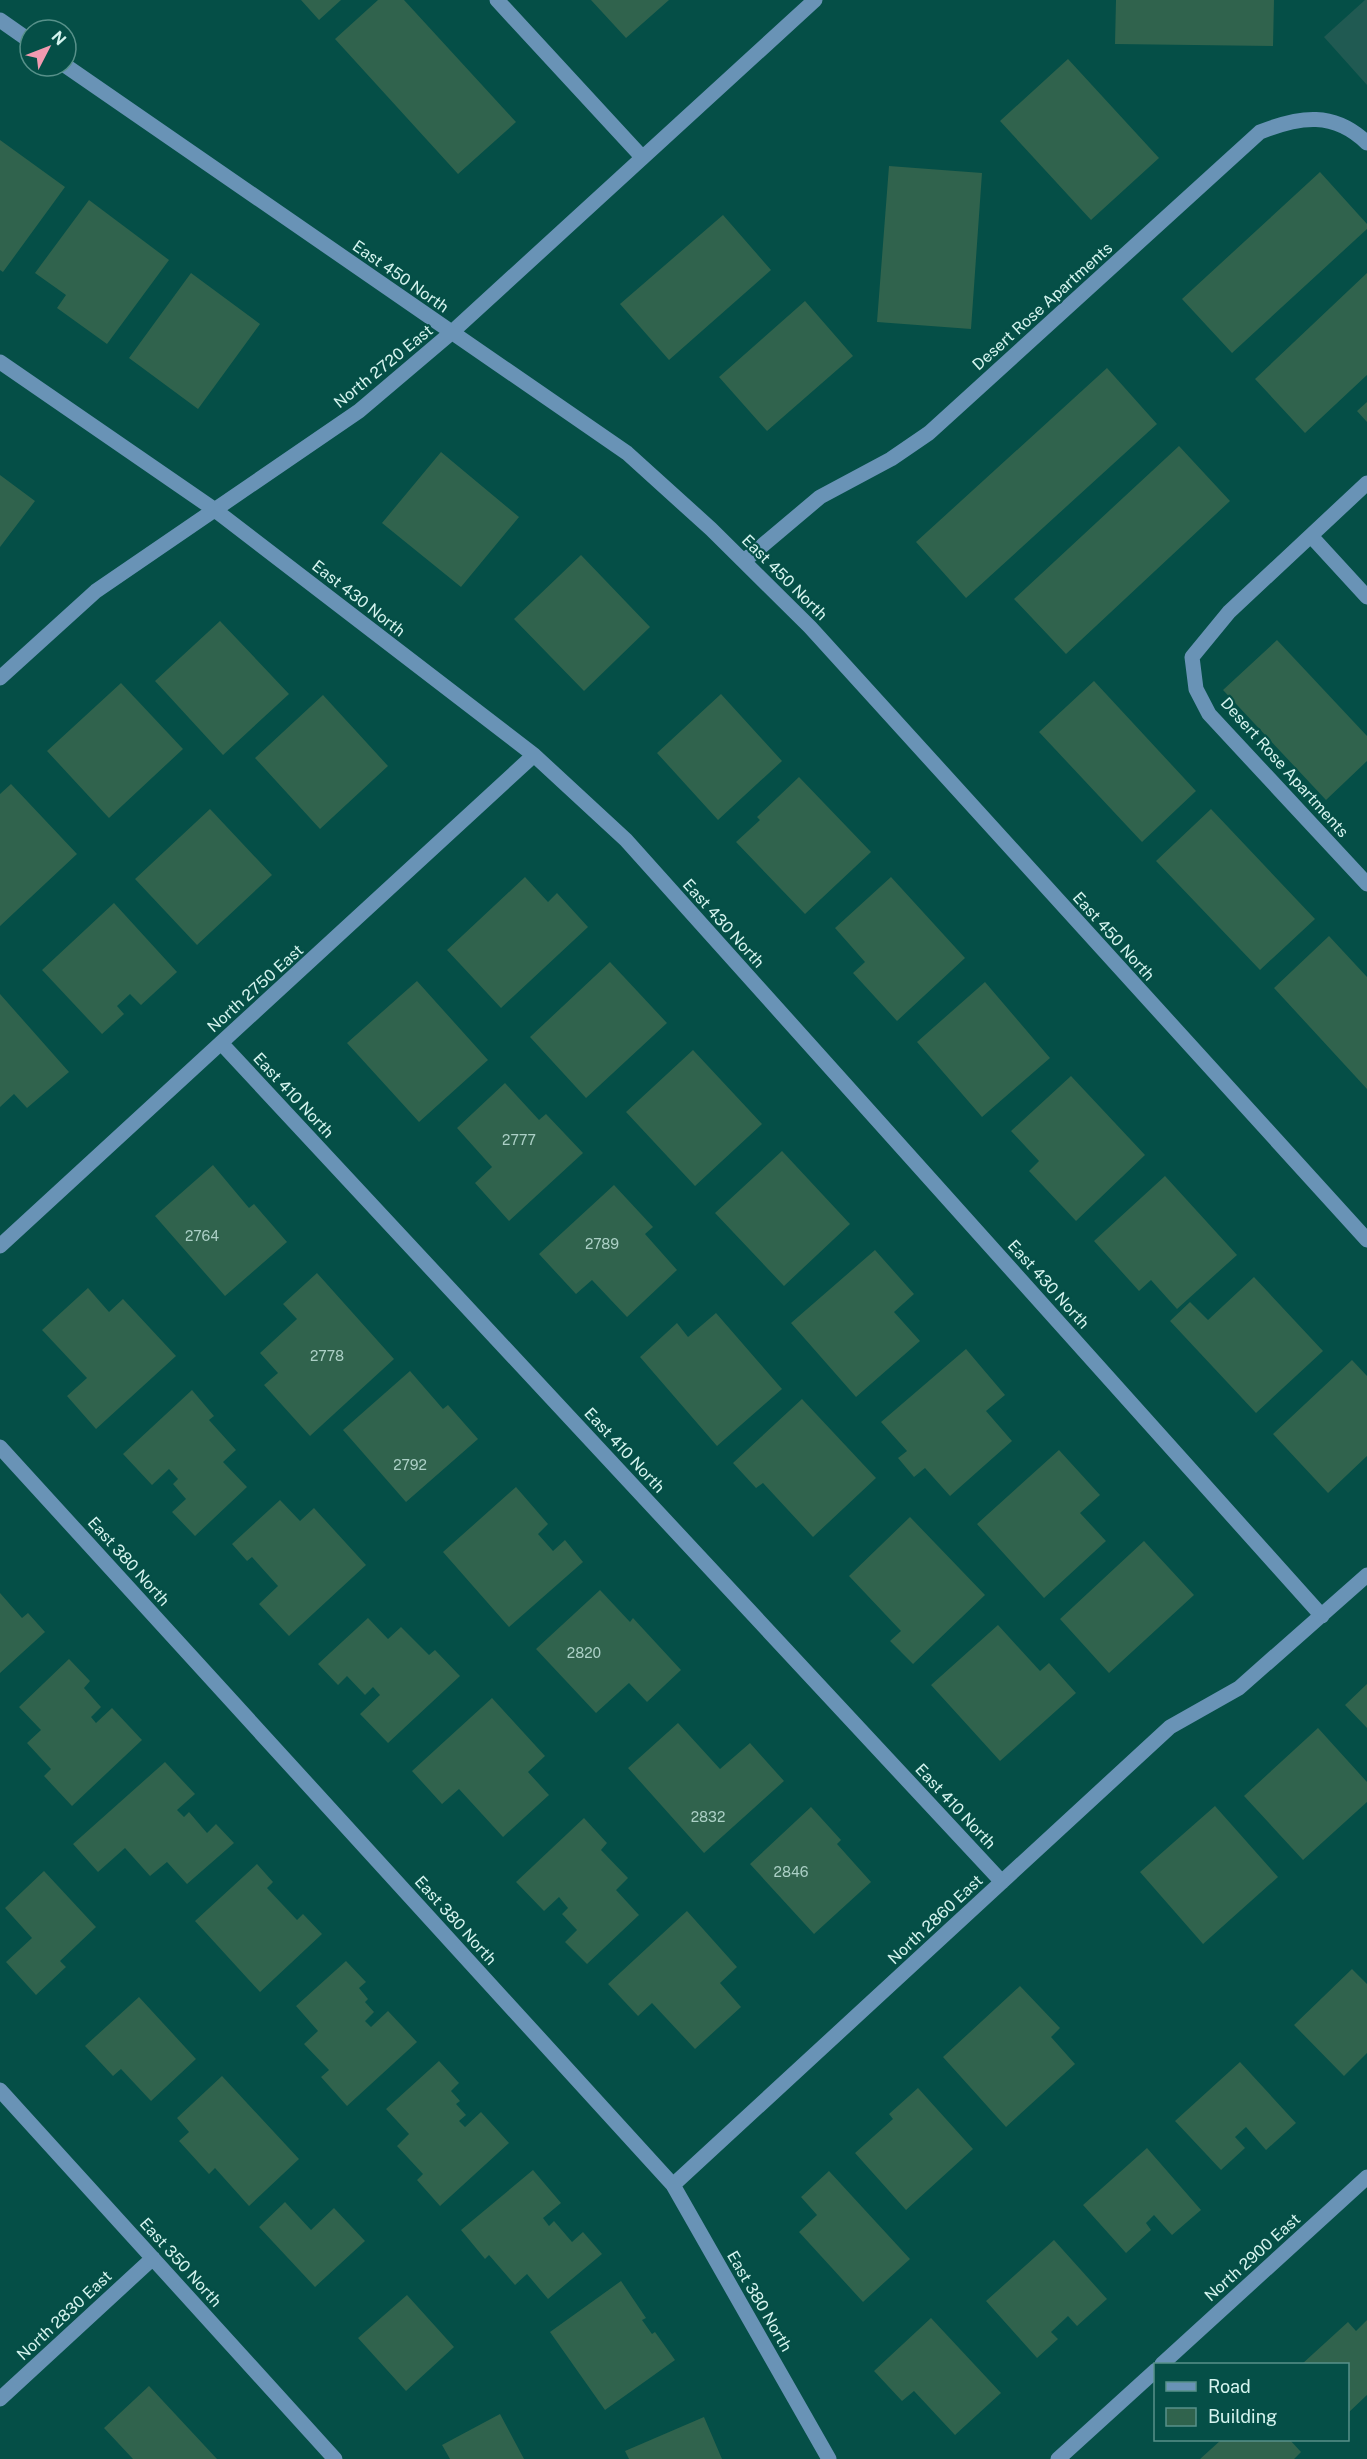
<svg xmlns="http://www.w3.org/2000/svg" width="1367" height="2459" font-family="'Public Sans',sans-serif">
	<rect width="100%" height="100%" fill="#054f47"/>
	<path fill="#205a52" d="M1365,0H1367V85L1324,37Z"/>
	<path fill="#30634d" d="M301,0H341L319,20Z
		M378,0H404L516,122L458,174L335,39Z
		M591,0H669L626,38Z
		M1116,0H1274L1273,46L1115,44Z
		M1068,59L1159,158L1091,220L1000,121Z
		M0,140L65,187L3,272L0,270Z
		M889,166L982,173L971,329L877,322Z
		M1320,172L1367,224V229L1232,353L1182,299Z
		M89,200L169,260L107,344L57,308L66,295L35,273Z
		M723,215L771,270L669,360L620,304Z
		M191,273L260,324L198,409L129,358Z
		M1367,273V375L1305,433L1255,379Z
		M805,301L853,356L767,431L719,377Z
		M1107,368L1157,424L966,598L916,542Z
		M1367,402V422L1357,411Z
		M1179,446L1230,501L1066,654L1014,599Z
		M441,452L519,517L461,587L382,523Z
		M0,475L35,501L0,547Z
		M581,555L650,627L584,691L514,619Z
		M220,621L289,694L223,755L155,681Z
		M1277,640L1367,736V761L1326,800L1223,690Z
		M1094,681L1196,791L1142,842L1039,732Z
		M121,683L183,749L109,818L47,751Z
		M721,694L782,761L718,820L657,753Z
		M323,695L388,766L320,829L255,758Z
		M799,777L871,852L805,914L736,842L760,820L757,817Z
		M11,784L77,854L0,926V794Z
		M210,809L272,875L197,945L135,879Z
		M1211,809L1315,919L1260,970L1156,861Z
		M525,877L548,902L557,893L588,927L501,1008L447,950Z
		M891,877L965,958L897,1021L853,973L865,962L835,928Z
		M114,903L177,972L141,1005L130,994L117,1006L124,1014L102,1034L42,970Z
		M1329,936L1367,977V1089L1274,988Z
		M610,962L667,1023L586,1098L530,1037Z
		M417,981L488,1060L419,1122L347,1043Z
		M985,982L1050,1058L982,1117L917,1042Z
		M0,994L69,1072L27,1108L14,1094L0,1107Z
		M693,1050L762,1124L695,1186L626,1112Z
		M1071,1076L1145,1155L1076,1221L1029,1171L1039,1161L1011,1131Z
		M505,1083L539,1120L546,1114L583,1153L509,1221L475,1183L492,1167L457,1128Z
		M782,1151L850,1224L784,1286L715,1213Z
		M213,1165L249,1208L254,1204L287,1242L225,1296L155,1216Z
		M1165,1176L1237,1255L1177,1309L1151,1280L1139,1291L1094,1241Z
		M614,1185L653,1227L645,1234L677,1270L627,1317L592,1280L576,1294L539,1254Z
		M875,1250L914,1294L894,1312L920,1341L856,1397L791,1323Z
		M317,1273L394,1359L310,1436L264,1385L278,1373L260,1353L297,1319L283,1304Z
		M1254,1277L1323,1351L1256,1413L1170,1321L1190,1302L1208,1320Z
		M88,1288L109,1312L123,1299L176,1356L96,1429L67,1396L87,1378L42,1330Z
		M716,1313L782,1389L717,1446L640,1357L677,1323L688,1337Z
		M966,1349L1005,1395L986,1411L1012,1441L950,1496L925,1468L914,1477L898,1458L907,1451L881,1422Z
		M1352,1360L1367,1376V1456L1328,1493L1273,1434Z
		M410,1371L443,1409L448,1405L478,1439L406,1502L343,1430Z
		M192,1390L214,1416L209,1420L236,1450L223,1462L247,1487L195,1536L172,1512L186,1499L173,1484L178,1479L169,1469L152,1485L123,1454Z
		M802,1399L876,1478L813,1537L763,1483L756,1488L733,1463Z
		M1059,1450L1100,1495L1080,1513L1106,1541L1044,1598L977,1524Z
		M516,1487L548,1524L538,1534L553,1551L565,1540L583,1562L509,1627L443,1552Z
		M280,1500L300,1521L314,1508L366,1565L289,1636L259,1604L278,1586L252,1557L247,1561L232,1544Z
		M910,1517L985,1595L913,1664L890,1641L901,1631L849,1576Z
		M1144,1541L1194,1595L1109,1673L1060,1619Z
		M600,1590L630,1622L633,1618L681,1670L647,1702L629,1683L596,1713L536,1649Z
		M0,1593L22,1618L28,1613L45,1632L0,1673Z
		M368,1618L388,1639L401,1627L429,1655L435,1650L460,1676L388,1743L360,1714L380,1695L373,1687L365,1695L347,1676L338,1685L318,1664Z
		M998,1625L1040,1671L1049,1663L1076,1693L1000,1761L931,1685Z
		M69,1659L90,1681L84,1688L101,1707L91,1717L96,1723L112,1708L142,1740L72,1806L44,1776L51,1769L27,1743L41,1730L19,1707Z
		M1367,1684V1728L1345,1705Z
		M492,1698L545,1756L528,1772L549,1795L503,1837L459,1789L442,1804L412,1771Z
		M678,1723L720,1769L750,1743L784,1781L704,1853L628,1768Z
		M1318,1728L1367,1782V1802L1303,1860L1244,1796Z
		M165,1762L195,1794L177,1810L184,1817L189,1812L207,1833L216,1824L234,1843L187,1884L167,1862L150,1876L125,1848L98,1872L73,1844Z
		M1215,1806L1278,1877L1203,1944L1140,1872Z
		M811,1807L841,1840L837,1844L871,1882L814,1934L750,1864Z
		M584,1818L607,1843L601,1850L628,1878L616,1890L639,1915L587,1964L565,1942L577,1930L562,1914L568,1908L559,1897L544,1911L516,1882Z
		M257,1864L273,1882L267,1888L297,1920L303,1914L322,1934L260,1992L195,1921Z
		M44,1871L96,1927L60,1961L66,1967L36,1995L6,1962L32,1938L5,1908Z
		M687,1911L737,1967L720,1983L741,2007L695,2049L652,2003L638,2016L608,1984Z
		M346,1961L366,1982L359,1988L368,1999L365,2002L374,2012L365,2021L371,2027L388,2011L417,2042L347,2106L321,2077L329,2070L304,2044L318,2031L296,2006Z
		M1352,1969L1367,1984V2053L1344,2076L1294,2025Z
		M1020,1986L1060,2028L1051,2037L1075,2064L1006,2127L943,2057Z
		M139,1997L196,2059L151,2101L121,2069L113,2076L85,2046Z
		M439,2061L459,2083L451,2091L460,2101L456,2104L466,2115L459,2121L465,2127L481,2112L509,2143L440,2206L417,2180L423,2174L397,2146L409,2134L386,2109Z
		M1240,2062L1296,2123L1266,2150L1246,2127L1235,2137L1245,2148L1221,2170L1175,2121Z
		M222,2076L299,2159L249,2206L215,2168L209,2174L179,2141L189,2132L177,2118Z
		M918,2088L973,2149L906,2210L855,2153L893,2119L889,2114Z
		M1147,2148L1201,2210L1172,2235L1154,2215L1146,2223L1151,2230L1126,2253L1083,2205Z
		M533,2170L561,2203L543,2218L549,2226L554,2221L572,2242L583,2232L602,2254L548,2299L527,2274L515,2285L489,2255L485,2259L461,2230Z
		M829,2171L910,2259L863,2302L799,2232L817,2215L801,2197Z
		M285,2202L311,2230L334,2208L365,2241L315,2287L259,2227Z
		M1054,2240L1107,2299L1077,2326L1068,2316L1051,2332L1058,2339L1037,2358L986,2301Z
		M621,2281L646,2318L642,2320L652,2334L655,2332L675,2360L605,2410L550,2332Z
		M407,2295L454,2347L406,2391L358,2338Z
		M931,2318L1001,2393L955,2435L914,2391L902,2401L874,2371Z
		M1367,2320V2395L1348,2413V2364H1302L1348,2322L1356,2331Z
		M149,2386L217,2459H133L104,2428Z
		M500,2414L524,2459H450L442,2445Z
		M704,2417L722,2459H629L625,2451Z
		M1221,2440H1290L1301,2452L1294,2459H1200Z"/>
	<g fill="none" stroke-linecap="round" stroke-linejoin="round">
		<path stroke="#6993b6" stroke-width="15" d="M497,0L642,157
			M0,20L30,41
			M66,66L627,453L711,529L810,627L1367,1240
			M0,362L215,510L534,755L626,840L1322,1616
			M1367,483L1229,612L1192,657L1196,689L1209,714L1367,884
			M1311,536L1367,597
			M744,561L820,497L891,459L929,433L1260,132C1300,116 1334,111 1367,143
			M0,678L96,591L359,411L451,333L815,0
			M221,1043L1002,1882
			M0,1246L534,755
			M0,1447L673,2185L829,2459
			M0,2090L335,2459
			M673,2185L1170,1727L1239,1688L1367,1575
			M1162,2364L1367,2177
			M0,2399L153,2258
			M1058,2459L1156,2370"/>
	</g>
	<g text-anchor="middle" stroke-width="4.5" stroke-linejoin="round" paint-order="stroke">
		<g font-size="14" fill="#acd0c6">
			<text x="519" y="1145">2777</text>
			<text x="202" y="1241">2764</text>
			<text x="602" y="1249">2789</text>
			<text x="327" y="1361">2778</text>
			<text x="410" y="1470">2792</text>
			<text x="584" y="1658">2820</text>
			<text x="708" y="1822">2832</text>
			<text x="791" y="1877">2846</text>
		</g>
		<g font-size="16" fill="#d5f4ef" stroke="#054f47">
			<text transform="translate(401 276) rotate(35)" y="6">East 450 North</text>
			<text transform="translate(1042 306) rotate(-42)" y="6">Desert Rose Apartments</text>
			<text transform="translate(383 366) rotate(-39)" y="6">North 2720 East</text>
			<text transform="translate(785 577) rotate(45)" y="6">East 450 North</text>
			<text transform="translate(359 598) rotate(38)" y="6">East 430 North</text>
			<text transform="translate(1285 767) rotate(48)" y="6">Desert Rose Apartments</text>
			<text transform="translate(724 923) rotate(48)" y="6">East 430 North</text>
			<text transform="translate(1114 936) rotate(48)" y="6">East 450 North</text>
			<text transform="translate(255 988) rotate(-42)" y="6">North 2750 East</text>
			<text transform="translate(294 1095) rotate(47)" y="6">East 410 North</text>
			<text transform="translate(1049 1284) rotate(48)" y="6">East 430 North</text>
			<text transform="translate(625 1450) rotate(47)" y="6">East 410 North</text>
			<text transform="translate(129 1561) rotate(48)" y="6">East 380 North</text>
			<text transform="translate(956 1806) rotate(47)" y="6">East 410 North</text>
			<text transform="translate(935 1919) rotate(-43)" y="6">North 2860 East</text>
			<text transform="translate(456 1920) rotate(48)" y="6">East 380 North</text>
			<text transform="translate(1252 2257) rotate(-42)" y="6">North 2900 East</text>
			<text transform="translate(181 2262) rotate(48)" y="6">East 350 North</text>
			<text transform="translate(760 2301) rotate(60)" y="6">East 380 North</text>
			<text transform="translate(64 2315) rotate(-43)" y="6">North 2830 East</text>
		</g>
	</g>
	<rect x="1154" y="2363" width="195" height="78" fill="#054f47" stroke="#58918a" stroke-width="1.5"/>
	<rect x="1166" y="2382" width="30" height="9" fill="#6993b6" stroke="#58918a" stroke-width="1.5"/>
	<text x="1208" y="2393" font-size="18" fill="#d5f4ef">Road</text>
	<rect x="1166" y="2408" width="30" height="18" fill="#30634d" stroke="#58918a" stroke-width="1.5"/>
	<text x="1208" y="2423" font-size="18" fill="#d5f4ef">Building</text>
	<g transform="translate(48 48) rotate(48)"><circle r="28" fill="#054f47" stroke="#58918a" stroke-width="1.5"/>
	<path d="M0-4.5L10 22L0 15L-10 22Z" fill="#f29ab0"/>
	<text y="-9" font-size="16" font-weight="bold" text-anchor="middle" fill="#d5f4ef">N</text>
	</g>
</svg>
